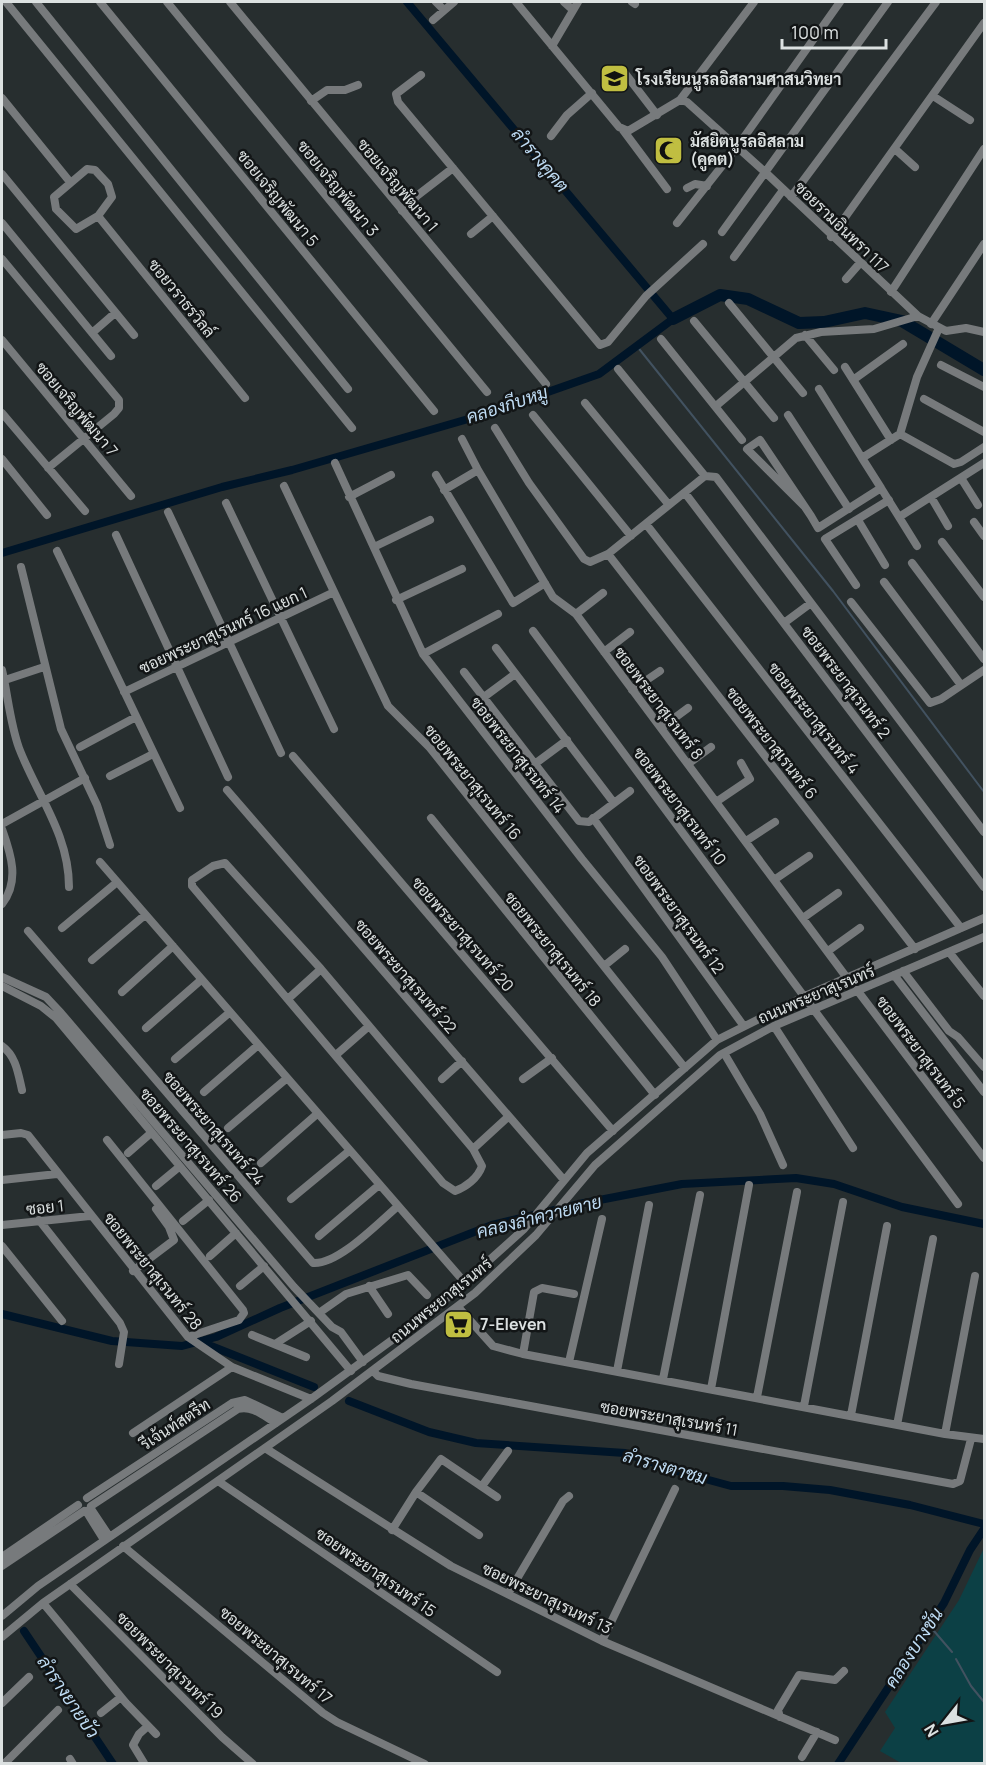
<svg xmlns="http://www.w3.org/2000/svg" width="986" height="1765" font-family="Manrope,Sarabun,sans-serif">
	<rect width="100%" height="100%" fill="#272e2f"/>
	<path fill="#0c4045" d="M984,1548V1763H901L880,1751L895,1728L885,1712L959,1600Z"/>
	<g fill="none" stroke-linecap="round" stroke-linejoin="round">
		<path stroke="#425260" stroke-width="2" d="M636,345L833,591L984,792
			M928,1624L952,1652
			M956,1659L971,1686L984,1702"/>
		<path stroke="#001528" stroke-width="8" d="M2,553L222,487L292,470L482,415L599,374L673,319L407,2
			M2,1314L112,1341L182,1346L216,1337L280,1308L492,1225L584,1203L682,1184L796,1178L834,1184L902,1207L984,1224
			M201,1342L314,1387
			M349,1401L429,1432L476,1443L625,1453L683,1473L731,1486H783L830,1490L910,1505L984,1524
			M24,1631L113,1764
			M838,1764L944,1603L970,1550L984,1529"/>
		<path stroke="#001528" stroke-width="12" d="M673,319L720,295L748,299L799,323L824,322L865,313L902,321L984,370"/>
		<path stroke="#777a7c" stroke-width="8" d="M6,2L352,428
			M36,2L348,389
			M100,2L434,411
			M167,2L487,392
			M230,2L546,384
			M436,2L444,10
			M516,2L619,127L628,131L680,100L754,2
			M564,2L573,10
			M632,2L635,4
			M433,20L454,2
			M552,46L578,2
			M624,72L657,115
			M421,75L396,94L398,102L600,345L608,342L646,296L703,244
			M933,96L970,120
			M2,98L70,182
			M680,100L687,102L765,172L918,316L946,331L966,328L984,332
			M311,101L327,90H345L358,85
			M623,130L667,189
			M551,136L567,115L592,93
			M895,149L915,167
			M87,169L95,170L108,184L112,197L98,216L76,229L56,209L54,197Z
			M2,174L134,335
			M687,188L695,184L707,186
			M791,197L936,2
			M402,211L418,195L453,168
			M98,216L245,398
			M2,223L111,356
			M677,223L737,147L840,2
			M722,232L888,2
			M471,234L493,216
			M831,237L984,23
			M734,257L783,190
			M2,259L119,400V408L114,414L48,468
			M846,279L860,263
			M891,292L984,149
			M729,303L803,393
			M694,321L774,418
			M931,324L984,244
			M92,333L115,313
			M805,335L834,370
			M661,339L742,440
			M2,340L131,496
			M941,365L984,387
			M845,367L891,440
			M618,369L705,476
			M853,380L903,344
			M819,389L862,458
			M924,399L984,432
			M585,403L669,505
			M716,406L796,338L821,332L874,329L918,316
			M2,413L85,511
			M533,415L631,536
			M788,415L849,509
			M495,428L529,483L584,559L590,562L608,554L705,476L716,477L984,832
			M900,434L954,464L961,462L984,447
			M462,439L478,470L553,597L576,614L847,978
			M2,459L47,515
			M335,463L423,654L582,859L662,957L717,1040
			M436,475L513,603L545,583
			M961,478L978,505
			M284,486L388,706L430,748L685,1068
			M881,488L917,546
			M444,490L478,470
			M685,493L984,887
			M349,497L391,475
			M931,497L948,526
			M226,503L334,729
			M805,507L747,449L760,440L811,516L818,528L881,488L862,458L900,434L917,377L939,328
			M168,512L281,753
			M899,517L984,463
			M858,520L885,565
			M974,522L984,536
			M646,524L961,928
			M116,535L228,777
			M942,542L984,597
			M374,547L430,520
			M57,551L180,808
			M608,554L915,949
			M912,563L984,659
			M21,567L61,729L97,805L110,845
			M884,582L961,685
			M856,585L825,539L889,500
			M396,600L462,569
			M851,602L930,703L941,699L984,670
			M576,614L603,593
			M784,623L811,603
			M533,631L958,1204
			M496,648L614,803
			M604,652L630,632
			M423,654L498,614
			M2,670C8,696 10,723 19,748C37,795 69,834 69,887
			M464,672L579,821L589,822L630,791
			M2,681L44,667
			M632,690L660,671
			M124,692L334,592
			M484,697L515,674
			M661,728L688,708
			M80,747L136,717
			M293,756L613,1131
			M536,763L567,740
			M688,764L711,747
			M110,776L153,754
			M227,790L564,1180
			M716,802L750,779L741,763
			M431,818L655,1095
			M593,818L743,1025
			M2,824L85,778
			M2,829C11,854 20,881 2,904
			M746,841L775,822
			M100,862L466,1284
			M225,863L321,969L473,1149L482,1166C478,1178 466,1187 455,1191L443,1183L192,886V880L213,866Z
			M774,880L809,856
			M803,918L838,893
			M62,928L116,883
			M28,931L313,1263C338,1265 378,1223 397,1207
			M828,951L860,928
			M949,952L984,996
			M92,960L145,915
			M604,966L625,949
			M903,971L949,1031L958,1037L984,1067
			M894,975L984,1092
			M2,977L46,997L61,1013L294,1287L332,1327L341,1332L363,1362
			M2,986L41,1006L56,1018L351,1371
			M857,990L984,1158
			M122,992L173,946
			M289,998L321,969
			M774,1026L853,1148
			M146,1028L201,980
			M2,1046C16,1056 18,1073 22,1090
			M724,1053L760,1114L783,1165
			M337,1054L369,1026
			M175,1059L229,1013
			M442,1079L462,1061
			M523,1079L552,1058
			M204,1092L257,1046
			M228,1128L286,1079
			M2,1135L21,1133L28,1135L188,1337L232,1367L311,1399
			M107,1140L243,1310L244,1313L239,1320L188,1337
			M473,1149L508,1117
			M128,1153L151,1133
			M261,1163L317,1114
			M2,1180L57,1174
			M156,1186L179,1167
			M291,1199L349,1151
			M39,1220L120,1323L124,1332L119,1364
			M183,1221L209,1200
			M2,1225L90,1216
			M319,1236L379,1185
			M2,1246L62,1321
			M210,1256L236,1233
			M133,1271L174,1240L169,1227L156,1209
			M240,1286L264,1266
			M369,1286L388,1314
			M458,1307L493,1346L523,1354L945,1434L984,1439
			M319,1313L346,1294L408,1275L427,1295
			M252,1335L306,1357
			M275,1344L311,1321
			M523,1354L534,1292L542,1288L574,1294
			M569,1362L602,1219
			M373,1371L378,1376L411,1384L953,1484L960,1481L971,1439
			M617,1371L649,1205
			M663,1379L700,1195
			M711,1389L749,1185
			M757,1397L797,1192
			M804,1406L843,1202
			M851,1415L887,1226
			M897,1425L933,1239
			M133,1433L232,1367
			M945,1434L975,1276
			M265,1448L451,1566L602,1641L835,1740
			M218,1481L497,1672
			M482,1486L508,1451
			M416,1492L479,1535
			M87,1498L232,1403L245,1400L283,1418
			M91,1506L238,1409C252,1405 264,1416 276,1423
			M91,1509L109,1536
			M86,1511L104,1540
			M392,1530L416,1492L441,1459L497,1497
			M123,1546L323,1713L337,1722L425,1764
			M2,1557L78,1505
			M2,1566L84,1511
			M70,1584L222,1737L253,1764
			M508,1594L563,1501L569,1496
			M43,1603L126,1703L156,1734
			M2,1616L38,1586L311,1399L436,1308L524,1229L587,1153L717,1040L805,996L984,918
			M2,1637L43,1603L332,1401L475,1293L536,1235L595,1165L720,1055L774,1026L984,937
			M602,1641L675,1489
			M2,1703L29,1677
			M101,1713L121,1697
			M780,1717L778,1710L799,1675L835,1680L844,1671
			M802,1757L817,1732
			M70,1759L73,1764
			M144,1763L133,1745L139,1734L148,1726
			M4,1764L58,1710"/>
	</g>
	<defs>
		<symbol id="school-square" viewBox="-11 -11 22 22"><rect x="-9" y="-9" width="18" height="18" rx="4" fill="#c0be41" stroke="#121516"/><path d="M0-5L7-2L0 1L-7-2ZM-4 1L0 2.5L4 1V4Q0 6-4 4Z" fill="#111"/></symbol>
		<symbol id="mosque-square" viewBox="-11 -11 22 22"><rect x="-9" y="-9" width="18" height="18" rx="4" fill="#c0be41" stroke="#121516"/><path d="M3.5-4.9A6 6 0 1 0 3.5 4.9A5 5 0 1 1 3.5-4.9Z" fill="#111"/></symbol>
		<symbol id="supermarket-square" viewBox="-11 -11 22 22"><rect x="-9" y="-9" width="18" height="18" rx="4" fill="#c0be41" stroke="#121516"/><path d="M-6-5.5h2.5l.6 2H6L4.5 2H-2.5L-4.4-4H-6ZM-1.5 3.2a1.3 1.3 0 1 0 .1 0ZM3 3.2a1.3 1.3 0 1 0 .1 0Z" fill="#111"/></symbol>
	</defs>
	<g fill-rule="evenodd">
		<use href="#school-square" x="598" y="62" width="33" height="33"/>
		<use href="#mosque-square" x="652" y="134" width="33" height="33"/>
		<use href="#supermarket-square" x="442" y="1308" width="33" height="33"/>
	</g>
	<g text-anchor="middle" stroke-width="5" stroke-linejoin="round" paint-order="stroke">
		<g font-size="16" font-weight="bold" fill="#dce1e1" stroke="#121516" text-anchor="start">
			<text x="636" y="85">โรงเรียนนูรลอิสลามศาสนวิทยา</text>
			<text x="690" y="147">มัสยิตนูรลอิสลาม<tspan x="690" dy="18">(คูคต)</tspan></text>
			<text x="480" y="1330">7-Eleven</text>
		</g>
		<g font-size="16" fill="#dce1e1" stroke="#121516">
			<text transform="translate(398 185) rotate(50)" y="6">ซอยเจริญพัฒนา 1</text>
			<text transform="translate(338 188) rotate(51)" y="6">ซอยเจริญพัฒนา 3</text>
			<text transform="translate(278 198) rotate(51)" y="6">ซอยเจริญพัฒนา 5</text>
			<text transform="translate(842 227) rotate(44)" y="6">ซอยรามอินทรา 117</text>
			<text transform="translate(182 298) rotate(51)" y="6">ซอยวราธรวิลล์</text>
			<text transform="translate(77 409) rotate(50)" y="6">ซอยเจริญพัฒนา 7</text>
			<text transform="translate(223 630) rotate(-25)" y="6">ซอยพระยาสุเรนทร์ 16 แยก 1</text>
			<text transform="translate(846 682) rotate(53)" y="6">ซอยพระยาสุเรนทร์ 2</text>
			<text transform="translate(659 703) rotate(53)" y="6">ซอยพระยาสุเรนทร์ 8</text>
			<text transform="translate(814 718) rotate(52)" y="6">ซอยพระยาสุเรนทร์ 4</text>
			<text transform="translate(772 743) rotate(52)" y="6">ซอยพระยาสุเรนทร์ 6</text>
			<text transform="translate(518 755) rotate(52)" y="6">ซอยพระยาสุเรนทร์ 14</text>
			<text transform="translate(473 782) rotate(51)" y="6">ซอยพระยาสุเรนทร์ 16</text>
			<text transform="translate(680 806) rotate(53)" y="6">ซอยพระยาสุเรนทร์ 10</text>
			<text transform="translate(679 914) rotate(54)" y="6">ซอยพระยาสุเรนทร์ 12</text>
			<text transform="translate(463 934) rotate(49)" y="6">ซอยพระยาสุเรนทร์ 20</text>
			<text transform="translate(553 949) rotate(51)" y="6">ซอยพระยาสุเรนทร์ 18</text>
			<text transform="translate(406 976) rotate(49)" y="6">ซอยพระยาสุเรนทร์ 22</text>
			<text transform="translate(816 994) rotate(-23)" y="6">ถนนพระยาสุเรนทร์</text>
			<text transform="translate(921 1052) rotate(53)" y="6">ซอยพระยาสุเรนทร์ 5</text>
			<text transform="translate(214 1128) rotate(49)" y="6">ซอยพระยาสุเรนทร์ 24</text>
			<text transform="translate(191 1145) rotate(49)" y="6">ซอยพระยาสุเรนทร์ 26</text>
			<text transform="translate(45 1207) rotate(-6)" y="6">ซอย 1</text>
			<text transform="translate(153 1271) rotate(51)" y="6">ซอยพระยาสุเรนทร์ 28</text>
			<text transform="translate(441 1300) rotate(-39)" y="6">ถนนพระยาสุเรนทร์</text>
			<text transform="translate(669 1418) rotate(10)" y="6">ซอยพระยาสุเรนทร์ 11</text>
			<text transform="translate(175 1424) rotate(-33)" y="6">รีเจ้นท์สตรีท</text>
			<text transform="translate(376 1572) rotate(35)" y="6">ซอยพระยาสุเรนทร์ 15</text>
			<text transform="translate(547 1598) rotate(26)" y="6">ซอยพระยาสุเรนทร์ 13</text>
			<text transform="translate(276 1655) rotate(40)" y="6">ซอยพระยาสุเรนทร์ 17</text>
			<text transform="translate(170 1665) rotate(45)" y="6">ซอยพระยาสุเรนทร์ 19</text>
		</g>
		<g font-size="18" font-style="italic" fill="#bedbf3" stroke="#121516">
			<text transform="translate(540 160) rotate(50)" y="6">ลำรางคูคต</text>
			<text transform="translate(507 405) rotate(-18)" y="6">คลองกีบหมู</text>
			<text transform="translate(539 1217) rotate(-14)" y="6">คลองลำควายตาย</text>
			<text transform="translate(665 1467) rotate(16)" y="6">ลำรางตาชม</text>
			<text transform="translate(914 1648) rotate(-57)" y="6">คลองบางชัน</text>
			<text transform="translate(68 1697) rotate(56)" y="6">ลำรางยายบัว</text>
		</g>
	</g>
	<rect width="986" height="1765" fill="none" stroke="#dce1e1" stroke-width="6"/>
	<g transform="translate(944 1723) rotate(239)" stroke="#121516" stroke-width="4.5" paint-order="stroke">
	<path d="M0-4.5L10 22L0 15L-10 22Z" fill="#dce1e1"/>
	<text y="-9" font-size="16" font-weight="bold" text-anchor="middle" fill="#dce1e1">N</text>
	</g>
	<path d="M782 39v9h104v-9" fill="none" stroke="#dce1e1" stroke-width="3"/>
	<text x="791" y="39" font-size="18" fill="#dce1e1" stroke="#121516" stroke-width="4.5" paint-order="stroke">100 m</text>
</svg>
